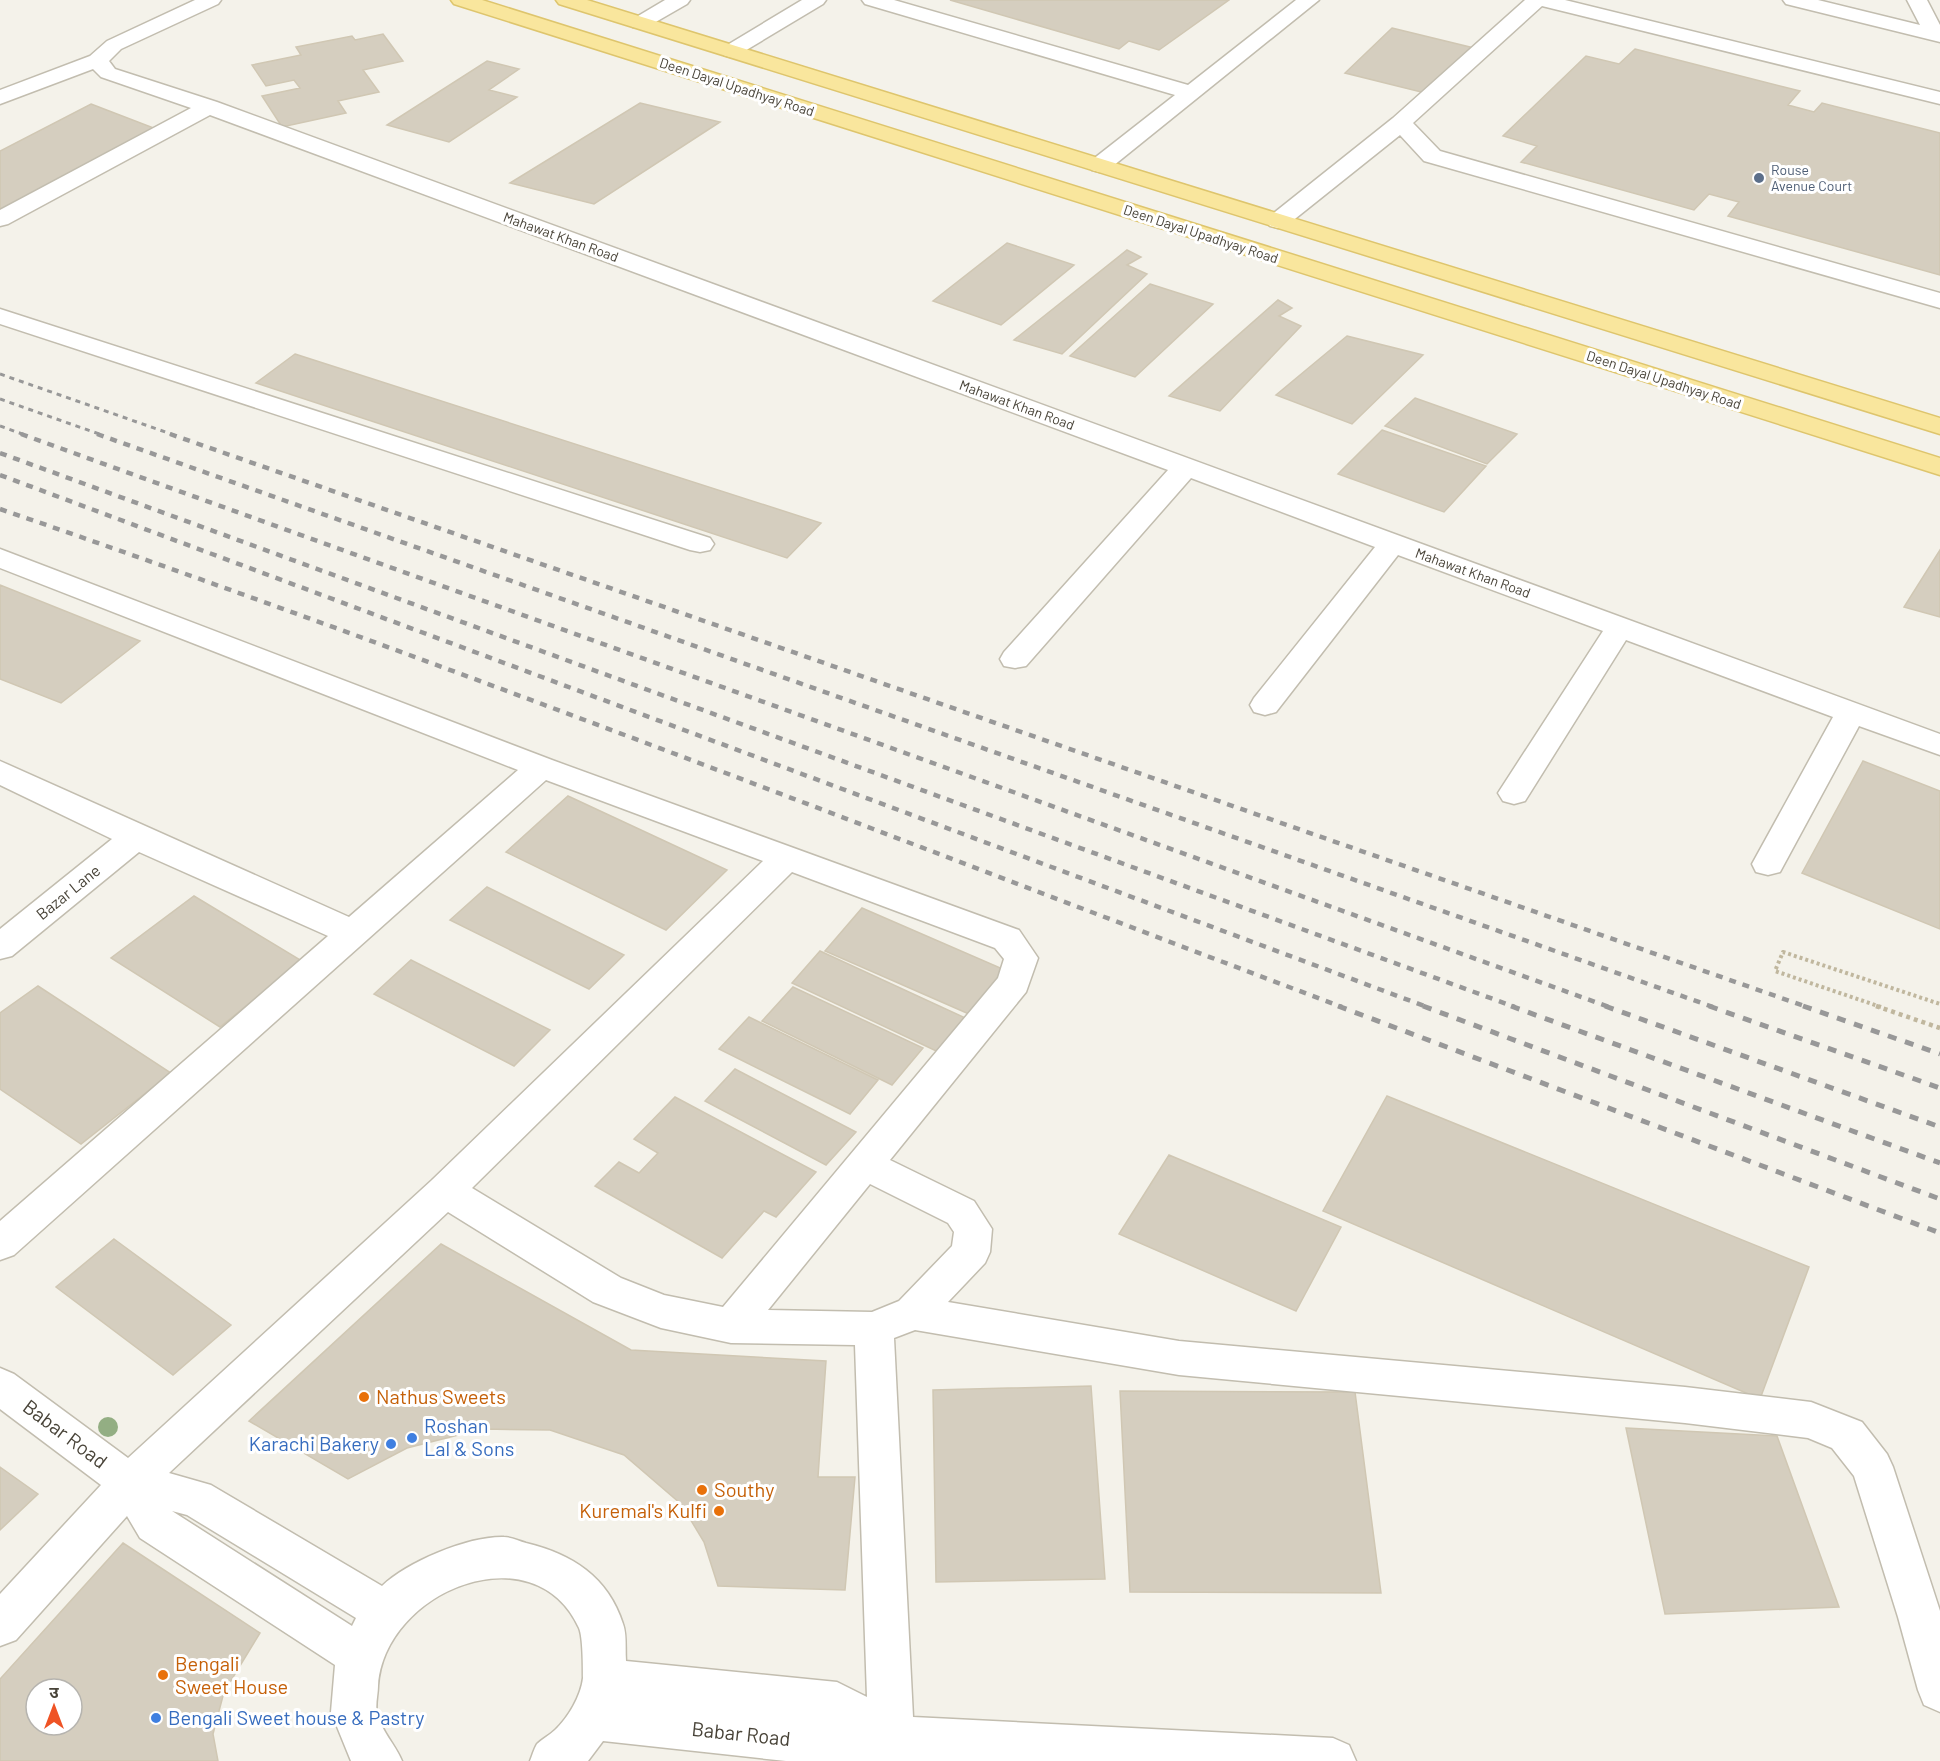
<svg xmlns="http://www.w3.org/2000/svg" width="1940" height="1761" font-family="Barlow,'Noto Sans Devanagari',sans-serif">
	<rect width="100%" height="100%" fill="#f4f2ea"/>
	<path fill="#d5cebf" stroke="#d0c7b3" stroke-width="1.5" fill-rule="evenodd" d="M950,0H1229L1159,50L1129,41L1119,49Z
		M1392,28L1474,48L1429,94L1345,73Z
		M383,34L403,61L363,70L379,92L338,101L346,113L282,127L262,96L300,88L294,80L266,86L252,65L301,55L296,47L352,36L355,40Z
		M1635,49L1800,91L1788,105L1814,112L1822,103L1940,133V275L1728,216L1739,202L1709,194L1694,210L1521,162L1537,146L1503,136L1586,56L1619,64Z
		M487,61L519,69L489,90L517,97L449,142L387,125Z
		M640,103L720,122L594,204L510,183Z
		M91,104L159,130L0,212V151Z
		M1007,243L1074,265L1001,325L933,301Z
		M1127,250L1141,257L1127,265L1147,274L1062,354L1014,340Z
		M1150,284L1213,304L1135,377L1070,356Z
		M1278,300L1292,308L1279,316L1301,326L1220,411L1169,396Z
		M1347,336L1423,355L1352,424L1276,395Z
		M295,354L821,523L787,558L256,383Z
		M1415,398L1517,434L1487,464L1385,426Z
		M1382,430L1486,466L1444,512L1338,474Z
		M1940,550V617L1904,607Z
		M0,585L140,641L61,703L0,679Z
		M1863,761L1940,791V929L1802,873Z
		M568,796L727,870L666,930L506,852Z
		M487,887L624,955L589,989L450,920Z
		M194,896L302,961L220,1027L111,958Z
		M862,908L1005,970L969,1014L825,951Z
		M820,951L974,1022L947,1056L792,983Z
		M411,960L550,1030L514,1066L374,994Z
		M38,986L171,1073L81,1144L0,1089V1013Z
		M793,987L923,1048L892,1085L762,1021Z
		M749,1017L878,1080L850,1114L719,1049Z
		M735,1069L856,1132L826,1165L705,1101Z
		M1387,1096L1809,1267L1760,1399L1323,1211Z
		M675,1097L816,1172L776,1217L764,1211L722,1258L595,1186L619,1162L639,1173L658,1153L634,1139Z
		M1169,1155L1341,1227L1296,1311L1119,1234Z
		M114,1239L231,1325L173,1375L56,1287Z
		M441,1244L631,1350L826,1361L818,1477H855L845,1590L718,1586L704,1542L681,1504L624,1455L550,1430L482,1429L407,1448L348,1479L249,1421Z
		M1091,1386L1105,1579L936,1582L933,1390Z
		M1120,1391L1355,1392L1381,1593L1130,1592Z
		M1626,1428L1777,1436L1839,1607L1665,1614Z
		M0,1467L38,1494L0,1530Z
		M123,1543L260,1633L224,1692L213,1734L218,1761H0V1679ZM36,1689H72V1725H36Z"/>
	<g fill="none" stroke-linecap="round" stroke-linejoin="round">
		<defs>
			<path id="minor" d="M195,0H221L218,4L121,49L109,61L115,69L217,102L1940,734V755L1859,726L1780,872L1768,875L1756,872L1752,864L1833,717L1626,640L1525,801L1514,804L1503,801L1498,793L1603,631L1398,555L1276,712L1265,715L1254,712L1250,705L1254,698L1375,547L1191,478L1026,666L1015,668L1004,666L1000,659L1004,652L1168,470L210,115L8,224L0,226V210L191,108L101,77L93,69L0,104V90L90,56L107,41Z
				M665,0H690L687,4L647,27H633L630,23L633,19Z
				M802,0H826L823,4L738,55L731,57L724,55L721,51L724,47Z
				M862,0H894L1188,85L1296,0H1319L1108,170L1100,172L1092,170L1089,165L1092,160L1175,95L865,4Z
				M1525,0H1565L1940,92V104L1542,6L1413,123L1440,151L1940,293V308L1424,161L1400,135L1286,226L1278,228L1270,226L1266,221L1270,216L1393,118Z
				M1783,0H1818L1920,25L1907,0H1927L1940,25V42L1786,4Z
				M0,309L710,538L714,544L710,550L700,552L690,550L0,324Z
				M0,549L552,760L1019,930L1038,958L1026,992L890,1160L974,1201L992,1229L990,1252L985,1263L948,1302L1179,1341L1685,1387L1811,1402L1862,1422L1887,1454L1893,1467L1940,1611V1712L1924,1705L1918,1690L1898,1617L1854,1476L1832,1448L1808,1438L1685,1423L1179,1375L915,1330L894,1338L913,1717L1333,1738L1349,1745L1356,1761H786L603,1741L588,1761H530C532,1756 534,1749 537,1744C542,1739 550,1735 555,1730C568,1718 581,1696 583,1678C583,1668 583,1637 579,1628C534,1530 384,1591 378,1686C378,1694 375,1705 377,1713C381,1731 395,1744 402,1761H351L331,1712L335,1665L140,1538L127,1516L16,1640L0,1646V1594L101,1485L0,1409V1368L14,1374L128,1458L432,1180L763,861L546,780L14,1255L0,1260V1221L328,936L139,852L12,956L0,959V929L112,839L0,785V761L349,917L518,770L0,568ZM792,872L995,948L1004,959L998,978L723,1307L664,1295L621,1278L472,1188ZM870,1184L948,1223L954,1232L952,1246L899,1301L872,1312L768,1310ZM448,1212L593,1302L661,1328L731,1343L855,1345L867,1697L837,1682L626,1661C625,1649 627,1635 623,1624C608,1577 572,1554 526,1543C519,1541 511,1537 504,1537C468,1536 407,1562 382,1586L211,1485L169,1473ZM172,1511L187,1515L356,1618L352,1626Z"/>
			<path id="major" d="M451,0H482L1940,458V475L454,4Z
				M556,0H587L1940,418V434L559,4Z"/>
		</defs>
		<use href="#minor" stroke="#c2bdaf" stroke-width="3"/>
		<use href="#major" stroke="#dec56d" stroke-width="3"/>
		<path stroke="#c0b79e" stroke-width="4" stroke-dasharray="3 3" stroke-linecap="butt" d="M1881,1007L1775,971L1783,952L1940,1004"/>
		<path stroke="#c0b79e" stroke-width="4.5" stroke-dasharray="4 4" stroke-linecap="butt" d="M1876,1006L1940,1028"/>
		<use href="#minor" fill="#fff" fill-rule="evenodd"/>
		<use href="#major" fill="#f9e69d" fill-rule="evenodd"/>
		<path stroke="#989898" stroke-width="3" stroke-dasharray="5 5" stroke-linecap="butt" d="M0,374L174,435
			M0,399L102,435
			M0,426L25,435"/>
		<path stroke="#989898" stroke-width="4.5" stroke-dasharray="7 7" stroke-linecap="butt" d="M21,434L1609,1007
			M97,434L1713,1007
			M170,434L1807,1007
			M0,453L1515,1007
			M0,475L1427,1007
			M0,509C451,664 896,839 1342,1007"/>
		<path stroke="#989898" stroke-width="5" stroke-dasharray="9 9" stroke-linecap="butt" d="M1338,1006L1940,1233
			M1423,1006L1940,1199
			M1511,1006L1940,1163
			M1605,1006L1940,1127
			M1709,1006L1940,1088
			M1803,1006L1940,1054"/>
	</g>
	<circle fill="#93ae83" cx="108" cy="1427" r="10"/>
	<circle fill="#5c6f8a" stroke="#fff" stroke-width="2" cx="1759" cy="178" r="6"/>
	<g fill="#e8710a" stroke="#fff" stroke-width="2">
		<circle cx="364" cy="1397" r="6"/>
		<circle cx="702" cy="1490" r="6"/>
		<circle cx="719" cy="1511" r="6"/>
		<circle cx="163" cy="1675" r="6"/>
	</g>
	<g fill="#3f7fe0" stroke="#fff" stroke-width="2">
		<circle cx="412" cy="1438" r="6"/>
		<circle cx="391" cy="1444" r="6"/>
		<circle cx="156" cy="1718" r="6"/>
	</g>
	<g text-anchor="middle" stroke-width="6" stroke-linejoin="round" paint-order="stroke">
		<g font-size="14" fill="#484338" stroke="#fff">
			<text transform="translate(737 87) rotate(18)" y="5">Deen Dayal Upadhyay Road</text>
			<text transform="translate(1201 234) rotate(18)" y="5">Deen Dayal Upadhyay Road</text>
			<text transform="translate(561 237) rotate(20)" y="5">Mahawat Khan Road</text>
			<text transform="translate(1664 380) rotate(18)" y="5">Deen Dayal Upadhyay Road</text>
			<text transform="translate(1017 405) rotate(20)" y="5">Mahawat Khan Road</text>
			<text transform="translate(1473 573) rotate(20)" y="5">Mahawat Khan Road</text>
		</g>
		<g font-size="14" fill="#4e5e75" stroke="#fff" text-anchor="start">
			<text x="1771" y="175">Rouse<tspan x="1771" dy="16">Avenue Court</tspan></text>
		</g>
		<g font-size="16" fill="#484338" stroke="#fff">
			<text transform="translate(68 892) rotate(-39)" y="6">Bazar Lane</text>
		</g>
		<g font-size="20" fill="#c56008" stroke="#fff" text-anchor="start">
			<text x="376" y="1404">Nathus Sweets</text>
			<text x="714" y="1497">Southy</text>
			<text x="707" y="1518" text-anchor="end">Kuremal's Kulfi</text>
			<text x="175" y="1671">Bengali<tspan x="175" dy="23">Sweet House</tspan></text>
		</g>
		<g font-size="20" fill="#366cbe" stroke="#fff" text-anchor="start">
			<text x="424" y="1433">Roshan<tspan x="424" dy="23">Lal &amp; Sons</tspan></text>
			<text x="379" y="1451" text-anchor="end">Karachi Bakery</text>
			<text x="168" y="1725">Bengali Sweet house &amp; Pastry</text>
		</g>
		<g font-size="20" fill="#484338" stroke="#fff">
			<text transform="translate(65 1434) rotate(37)" y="7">Babar Road</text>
			<text transform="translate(741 1734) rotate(6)" y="7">Babar Road</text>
		</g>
	</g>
	<g transform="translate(54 1707)"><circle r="28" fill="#ffffff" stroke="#b6b4af" stroke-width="1.5"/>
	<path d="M0-4.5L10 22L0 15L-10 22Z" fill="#ef5325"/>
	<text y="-9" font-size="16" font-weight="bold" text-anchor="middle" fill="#484338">उ</text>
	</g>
</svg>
